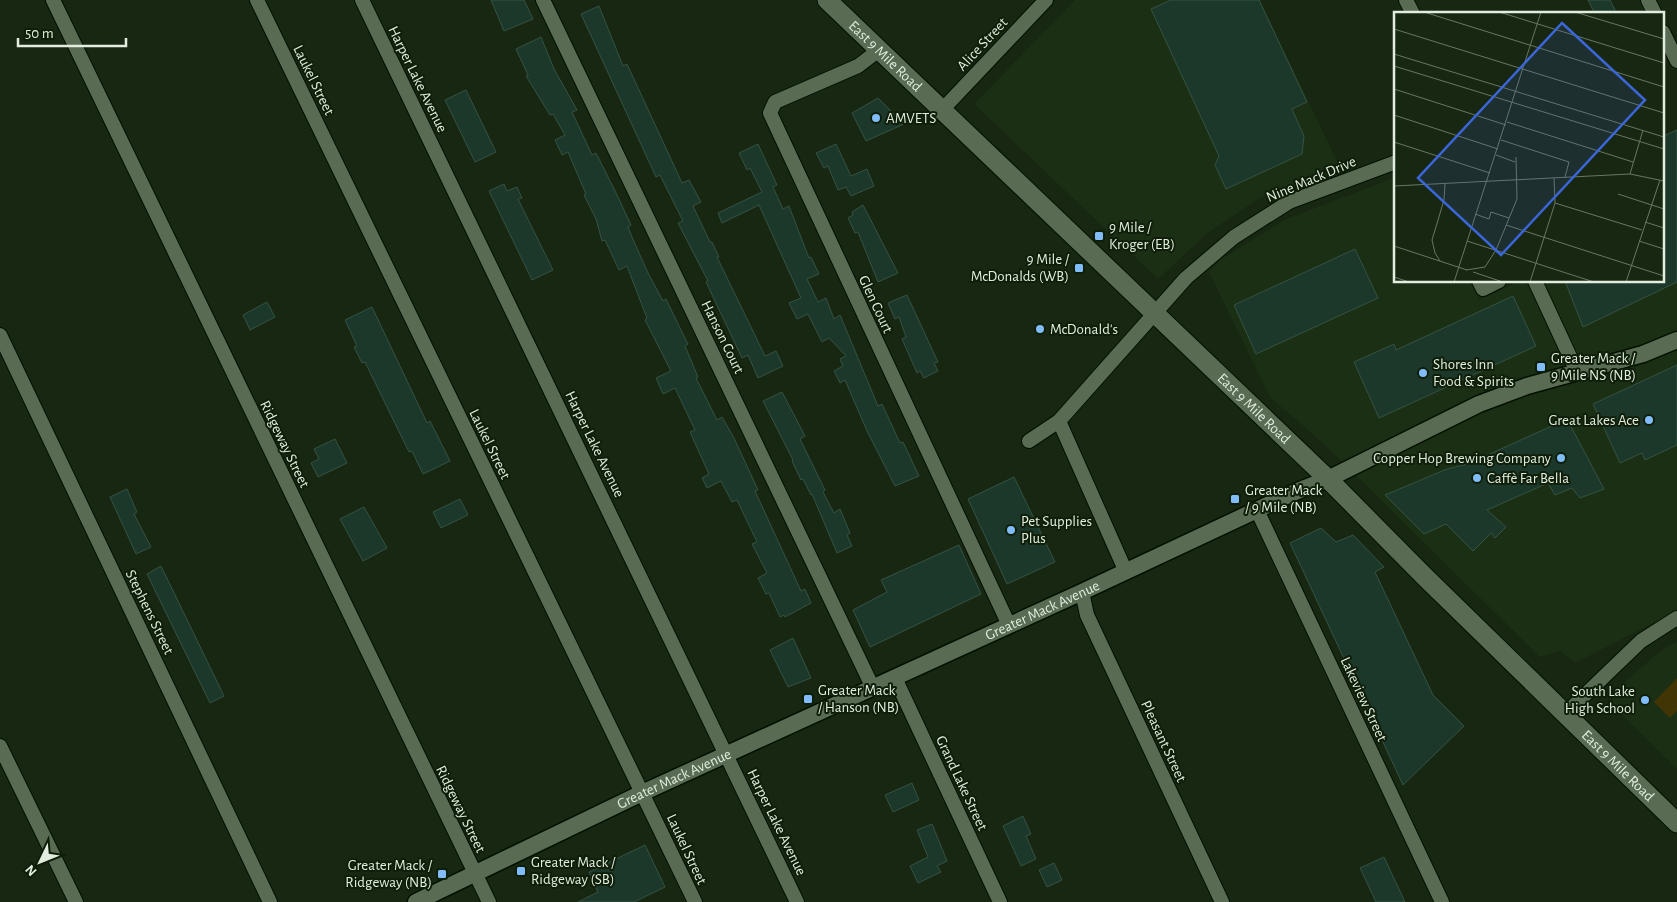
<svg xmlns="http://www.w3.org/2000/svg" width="1677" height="902" font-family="'Alegreya Sans',sans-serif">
	<rect width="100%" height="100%" fill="#182712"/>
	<path fill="#1b2f14" d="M1075,0H1260L1338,163L1260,198L1209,232L1158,279L974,104Z
		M1396,177V281H1470L1479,300L1519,281H1663L1677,209V611L1575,663L1560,651L1540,657L1325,445L1270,397L1209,272L1222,259L1284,220Z
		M1677,641V769L1614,707L1612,693L1659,652Z"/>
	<path fill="#413506" d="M1677,678V711L1670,718L1654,702Z"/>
	<path fill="#1c382a" stroke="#355242" d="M491,0H524L533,19L504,31Z
		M1171,0H1259L1307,102L1292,109L1304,136L1302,154L1226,189L1215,165L1219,156L1151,9Z
		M1588,0H1610L1617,14H1595Z
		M599,6L623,66L627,64L682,183L689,180L701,202L693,206L710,242H712L719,257H717L765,356L776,351L783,366L758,378L748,355L742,358L706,282L708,281L678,223L683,221L660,175L656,177L581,14Z
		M541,37L554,69L577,110L572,112L592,155L596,153L618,197L631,225L628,227L632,237L648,273L663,301L666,299L680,328L688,344L685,346L698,377L696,378L717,420L722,417L734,438L758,490L755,491L801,591L805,589L811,603L785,617L784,615L780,617L769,593L766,594L758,578L767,573L752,544L757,542L737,500L732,502L721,481L707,488L702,478L709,474L690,432L695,430L675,388L663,394L656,378L671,371L645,320L647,318L627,266L619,270L605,240L602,241L596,219L584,195L586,194L568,152L562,155L555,140L565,135L553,114L550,115L526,76L528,75L516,49Z
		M466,90L496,152L475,162L445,100Z
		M878,98L904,124L866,141L852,113Z
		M1677,130V282L1583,327L1565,281H1663V136Z
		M758,144L777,185L773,187L783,209L789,206L809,258L811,257L819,274L807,279L818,302L826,298L834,319L840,315L878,406L882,404L900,443L903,442L919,476L895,486L867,431L845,380L840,383L834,371L843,366L840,359L846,356L829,338L822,342L808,314L797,319L789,303L801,298L759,205L722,223L718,213L762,192L750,168L747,170L739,153Z
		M836,144L851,176L867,169L874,186L851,196L846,187L838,190L828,166L824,168L816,153Z
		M504,184L507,191L517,187L522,198L518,199L553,270L532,280L489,191Z
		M863,205L898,273L878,282L858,232L855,233L848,218L853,215L852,212Z
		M1355,249L1378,298L1256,354L1234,305Z
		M907,295L938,362L934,363L938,371L924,378L920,371L917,373L902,339L906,337L899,317L895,319L888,303Z
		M1513,296L1536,346L1379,418L1354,362L1394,344L1396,350Z
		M267,302L275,317L250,330L243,315Z
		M372,307L427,423L430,421L450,461L423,474L412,451L409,452L365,362L362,363L354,347L357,346L345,320Z
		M1677,365V445L1645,460L1642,453L1620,463L1593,404Z
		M782,392L805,436L800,439L825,490L823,492L834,513L840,509L850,533L847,535L852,546L837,553L812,494L811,495L803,479L801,480L792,461L793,460L763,401Z
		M1567,419L1604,489L1580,498L1572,488L1555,495L1548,483L1487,510L1506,527L1495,538L1491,533L1473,551L1446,524L1424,534L1385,495L1447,469L1468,464Z
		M335,439L347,463L318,477L311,463L319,459L314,449Z
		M1014,477L1055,562L1007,584L968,499Z
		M127,489L137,512L134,514L151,547L136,554L110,497Z
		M460,499L468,515L441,528L433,512Z
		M364,507L387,548L363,561L340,519Z
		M1321,528L1336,542L1353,535L1384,567L1375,572L1433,695L1464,726L1403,785L1290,543Z
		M959,545L981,594L870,647L853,610L887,592L881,580Z
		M161,566L224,696L210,703L147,574Z
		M793,638L811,678L788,687L770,650Z
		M912,783L919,800L893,812L885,795Z
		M1023,816L1031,834L1026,836L1036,859L1021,866L1003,826Z
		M932,824L947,861L937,866L941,872L918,883L910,866L928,857L917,830Z
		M645,845L665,887L634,902H578L598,892L589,872Z
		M1384,857L1405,902H1376L1360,868Z
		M1054,863L1062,880L1047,887L1039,870Z"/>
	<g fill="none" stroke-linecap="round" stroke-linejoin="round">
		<defs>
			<path id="minor" d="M53,0L489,902
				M257,0L695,902
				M362,0L797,902
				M543,0L873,688
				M1406,0L1413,14
				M1648,0L1655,14
				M1663,32L1677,61
				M879,50L858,66L775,102L770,113L1009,625
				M942,110L1046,0
				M1479,281L1483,289L1499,281
				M1535,281L1578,374
				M0,335L270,902
				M1059,421L1126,572
				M1029,441L1059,421L1186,278L1234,237L1289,202L1396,162
				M1257,510L1442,902
				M1082,592L1087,615L1222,902
				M895,678L1000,902
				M1565,714L1641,641L1677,618
				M0,746L76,902"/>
			<g id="tertiary">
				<path id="s1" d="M416,902L642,793L1082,592L1295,492L1328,479L1479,404L1527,386L1643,354L1677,340"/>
			</g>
			<g id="secondary">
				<path id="s2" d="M827,0L1328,479L1425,577L1677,823"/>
			</g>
		</defs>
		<use href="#minor" stroke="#031001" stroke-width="16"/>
		<use href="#tertiary" stroke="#031001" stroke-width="19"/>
		<use href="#secondary" stroke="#031001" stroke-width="21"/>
		<use href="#minor" stroke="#596b53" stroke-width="14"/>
		<use href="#tertiary" stroke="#596b53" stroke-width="16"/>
		<use href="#secondary" stroke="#596b53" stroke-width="19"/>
	</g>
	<g fill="#81bdfa" stroke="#0f1e09" stroke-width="2">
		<circle cx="876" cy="118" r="5"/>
		<rect x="1094" y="231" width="10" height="10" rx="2.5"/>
		<rect x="1074" y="263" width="10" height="10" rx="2.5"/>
		<circle cx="1040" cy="329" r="5"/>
		<rect x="1536" y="362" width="10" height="10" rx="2.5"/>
		<circle cx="1423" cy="373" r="5"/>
		<circle cx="1649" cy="420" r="5"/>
		<circle cx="1561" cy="458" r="5"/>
		<circle cx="1477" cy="478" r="5"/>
		<rect x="1230" y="494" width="10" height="10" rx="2.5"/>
		<circle cx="1011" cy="530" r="5"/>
		<rect x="803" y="694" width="10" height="10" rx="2.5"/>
		<circle cx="1645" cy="700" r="5"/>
		<rect x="516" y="866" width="10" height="10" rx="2.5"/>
		<rect x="437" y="869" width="10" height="10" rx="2.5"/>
	</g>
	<g text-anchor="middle" stroke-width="4" stroke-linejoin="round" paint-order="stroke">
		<g font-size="15" fill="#e2eddf" stroke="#0f1e09">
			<text transform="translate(982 44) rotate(-47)" y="5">Alice Street</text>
			<text dy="5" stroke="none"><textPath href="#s2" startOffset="81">East 9 Mile Road</textPath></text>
			<text transform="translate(418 79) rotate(64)" y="5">Harper Lake Avenue</text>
			<text transform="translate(314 80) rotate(64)" y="5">Laukel Street</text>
			<text transform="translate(1311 179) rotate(-23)" y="5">Nine Mack Drive</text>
			<text transform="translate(876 304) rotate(65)" y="5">Glen Court</text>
			<text transform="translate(723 337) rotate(64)" y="5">Hanson Court</text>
			<text dy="5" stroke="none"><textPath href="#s2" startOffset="591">East 9 Mile Road</textPath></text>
			<text transform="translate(285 444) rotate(64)" y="5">Ridgeway Street</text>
			<text transform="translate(490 444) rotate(64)" y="5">Laukel Street</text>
			<text transform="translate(595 444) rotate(64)" y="5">Harper Lake Avenue</text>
			<text dy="5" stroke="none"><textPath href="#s1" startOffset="691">Greater Mack Avenue</textPath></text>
			<text transform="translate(150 612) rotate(64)" y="5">Stephens Street</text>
			<text transform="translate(1364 699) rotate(65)" y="5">Lakeview Street</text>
			<text transform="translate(1164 741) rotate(65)" y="5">Pleasant Street</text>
			<text dy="5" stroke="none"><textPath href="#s2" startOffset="1101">East 9 Mile Road</textPath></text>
			<text dy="5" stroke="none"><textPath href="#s1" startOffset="286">Greater Mack Avenue</textPath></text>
			<text transform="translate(962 783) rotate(65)" y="5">Grand Lake Street</text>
			<text transform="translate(461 809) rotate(64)" y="5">Ridgeway Street</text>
			<text transform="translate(777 822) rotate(64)" y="5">Harper Lake Avenue</text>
			<text transform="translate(687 849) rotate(65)" y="5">Laukel Street</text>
		</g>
		<g font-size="15" fill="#e2eddf" stroke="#0f1e09" text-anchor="start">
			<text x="886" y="123">AMVETS</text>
			<text x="1109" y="232">9 Mile /<tspan x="1109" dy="17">Kroger (EB)</tspan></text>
			<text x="1069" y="264" text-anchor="end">9 Mile /<tspan x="1069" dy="17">McDonalds (WB)</tspan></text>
			<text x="1050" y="334">McDonald's</text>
			<text x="1551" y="363">Greater Mack /<tspan x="1551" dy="17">9 Mile NS (NB)</tspan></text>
			<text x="1433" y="369">Shores Inn<tspan x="1433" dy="17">Food &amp; Spirits</tspan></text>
			<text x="1639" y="425" text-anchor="end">Great Lakes Ace</text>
			<text x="1551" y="463" text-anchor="end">Copper Hop Brewing Company</text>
			<text x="1487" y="483">Caffè Far Bella</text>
			<text x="1245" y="495">Greater Mack<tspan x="1245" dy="17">/ 9 Mile (NB)</tspan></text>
			<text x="1021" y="526">Pet Supplies<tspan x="1021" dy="17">Plus</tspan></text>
			<text x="818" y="695">Greater Mack<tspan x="818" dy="17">/ Hanson (NB)</tspan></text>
			<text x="1635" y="696" text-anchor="end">South Lake<tspan x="1635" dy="17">High School</tspan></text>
			<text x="531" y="867">Greater Mack /<tspan x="531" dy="17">Ridgeway (SB)</tspan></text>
			<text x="432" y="870" text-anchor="end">Greater Mack /<tspan x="432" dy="17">Ridgeway (NB)</tspan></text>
		</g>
	</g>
	<g transform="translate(1394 12)">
		<rect width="270" height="270" fill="#182712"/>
		<path fill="none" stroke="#697664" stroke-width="1" d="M30,0L270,75M105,0L270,51M181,0L270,27M0,17L270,101M0,42L270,125M0,54L270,137M0,77L112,113M0,103L104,137M113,110L239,150M107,128L175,150L171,165M0,130L96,161M102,143L121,150M236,162L249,118M0,174L236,162L270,169M224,182L270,197M161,191L248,218M81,202L95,207L97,200L115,206M251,210L270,216M112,213L270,264M73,229L200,270M245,229L270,237M0,234L73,258M46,249L41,241L38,228L50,188L51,171M72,258L91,255L102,238L123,187L122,145M79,260L109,270M0,265L15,270M60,270L147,0M136,270L161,191L160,166M232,270L266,168"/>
		<path fill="#3b66d9" fill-opacity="0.15" stroke="#3b66d9" stroke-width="2.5" d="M168,11L251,88L107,243L24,166Z"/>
		<rect width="270" height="270" fill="none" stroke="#e2eddf" stroke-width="2.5"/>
	</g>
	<g transform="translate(40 862) rotate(227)" stroke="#0f1e09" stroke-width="4" paint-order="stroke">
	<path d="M0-4L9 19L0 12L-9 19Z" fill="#e2eddf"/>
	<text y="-8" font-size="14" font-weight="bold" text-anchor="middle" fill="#e2eddf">N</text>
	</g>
	<path d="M18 38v8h108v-8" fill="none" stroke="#e2eddf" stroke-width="2.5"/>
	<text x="25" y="38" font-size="15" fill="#e2eddf" stroke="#0f1e09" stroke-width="4" paint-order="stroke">50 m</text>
</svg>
